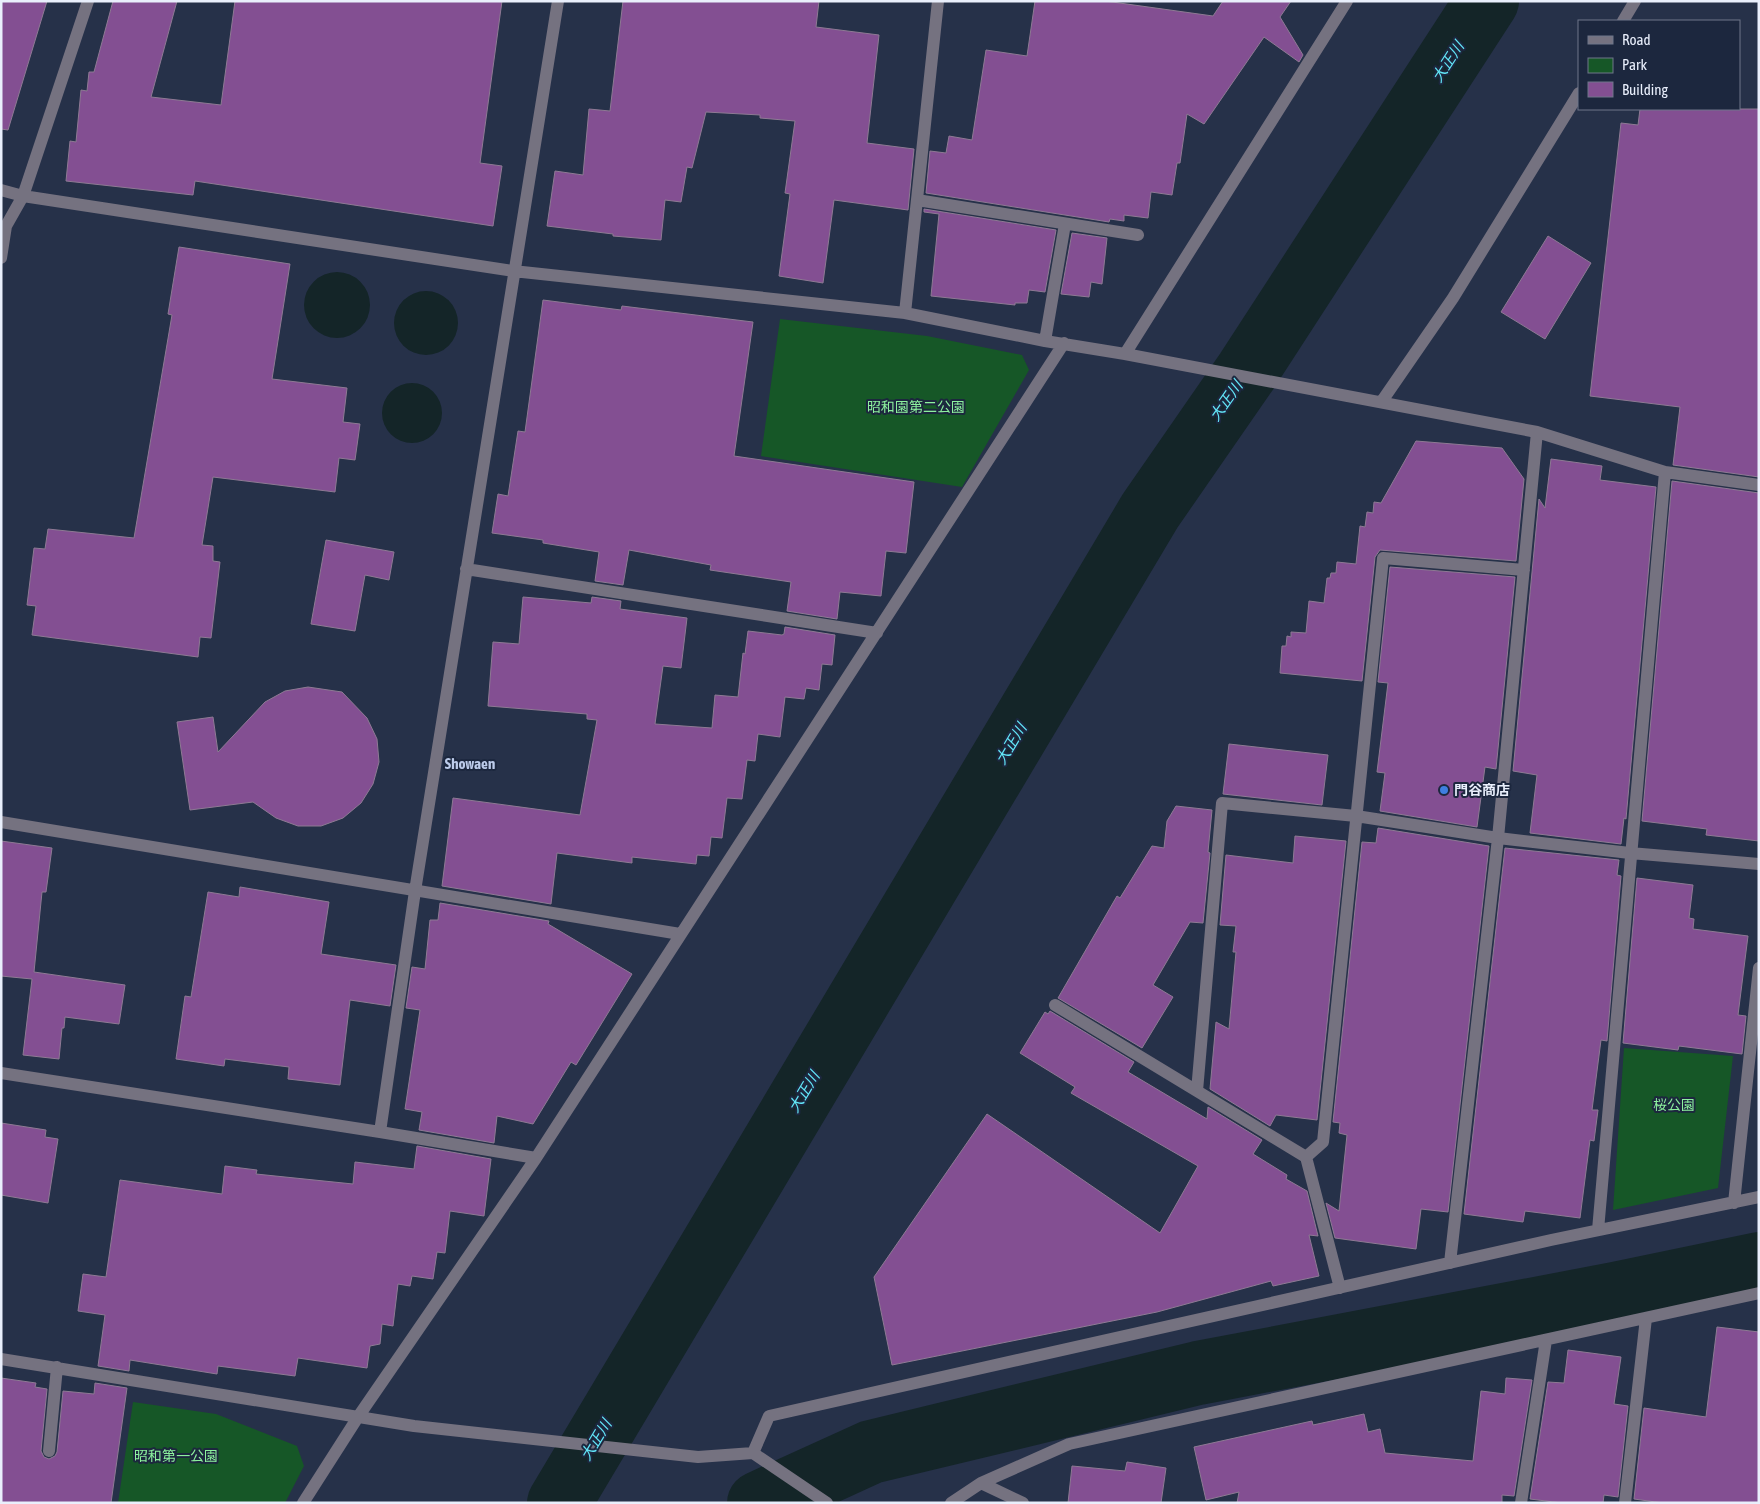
<svg xmlns="http://www.w3.org/2000/svg" width="1760" height="1504" font-family="'Asap Condensed','Noto Sans JP',sans-serif">
	<rect width="100%" height="100%" fill="#263149"/>
	<path fill="#165727" d="M780,319L927,336L1022,355L1029,370L962,487L761,456Z
		M1624,1048L1733,1056L1718,1188L1613,1210Z
		M133,1402L216,1414L297,1446L304,1466L285,1503H118Z"/>
	<path fill="#142528" d="M304 305a33 33 0 1 1 66 0a33 33 0 1 1-66 0Z
		M394 323a32 32 0 1 1 64 0a32 32 0 1 1-64 0Z
		M382 413a30 30 0 1 1 60 0a30 30 0 1 1-60 0Z"/>
	<g fill="none" stroke-linecap="round" stroke-linejoin="round">
		<path stroke="#142528" stroke-width="64" d="M559,1503L1150,511L1247,371L1487,1
			M759,1503L871,1452L1198,1373L1615,1294L1759,1264"/>
	</g>
	<path fill="#834f92" stroke="#8e7a94" d="M1,1H47L8,130L1,129Z
		M113,1H177L151,97L221,105L235,1H502L480,163L502,166L493,226L195,181L193,195L66,181L70,141L76,142L81,90L87,91L89,72H94Z
		M623,1H819L816,27L879,35L867,143L914,149L908,210L834,200L823,283L779,276L790,194L785,193L795,121L760,118V115L706,112L692,168L687,167L681,202L665,200L661,240L613,236V234L547,226L555,171L583,175L589,109L610,111Z
		M1035,1H1105L1213,16L1223,1H1291L1280,17L1303,55L1299,62L1264,37L1204,124L1187,114L1180,163H1177L1172,195L1151,192L1148,218L1124,215V221L1110,219L1109,222L926,193L930,151L946,153L949,136L972,140L986,50L1027,56Z
		M1640,109H1759V477L1673,465L1680,407L1590,396L1621,123L1638,125Z
		M924,209L1056,230L1045,292L1029,290L1027,303H1015V305L931,296L939,214L924,212Z
		M1072,233L1107,238L1102,284L1091,282L1089,297L1061,294Z
		M1548,236L1591,263L1545,339L1501,312Z
		M179,247L290,264L272,379L347,388L343,422L360,424L355,460L339,458L335,492L213,477L202,545L213,546V561L220,562L211,638L200,637L198,657L32,635L36,606L27,605L34,548L45,549L48,529L134,538L172,315L168,314Z
		M543,300L621,310L622,306L753,322L734,456L914,482L906,553L886,551L881,596L840,592L837,619L787,611L791,582L710,570L711,565L629,550L623,585L595,581L599,552L543,543V540L492,533L498,494L508,496L518,431L525,432Z
		M1416,441L1502,448L1524,479L1516,561L1380,550L1375,557L1362,681L1280,673L1282,646H1286L1287,636L1291,637V632L1306,633L1309,601L1324,603L1327,578H1330L1331,573H1336L1337,562L1356,564L1360,526L1365,527L1367,512L1373,513L1374,502L1381,503Z
		M1551,459L1602,466L1600,480L1656,487L1626,819L1624,818L1621,844L1530,833L1537,775L1513,771L1539,499L1545,508Z
		M1672,481L1759,493V841L1706,835L1707,829L1642,821Z
		M326,540L394,552L389,580L365,575L355,631L311,624Z
		M1390,567L1515,577L1496,769L1485,767L1477,827L1380,811L1385,773L1377,772L1388,683L1378,682Z
		M523,597L591,603L592,597L621,601L620,609L687,618L681,668L663,666L655,724L712,728L715,695L738,697L743,653L745,654L748,631L782,635L784,634L785,627L835,635L832,665L822,664L819,690L806,688L804,699L785,697L780,737L758,734L755,761L747,760L742,799L727,798L722,838L711,837L709,856L697,855L696,864L632,857V863L557,853L551,904L442,886L453,798L580,815L597,720L587,719V714L488,706L493,642L519,644Z
		M308,687L342,692L367,718L377,739L379,762L373,784L361,803L343,818L321,826H298L276,818L253,802L190,810L177,722L213,717L218,752L265,702L285,691Z
		M1229,744L1328,755L1322,805L1223,794Z
		M1176,806L1212,810L1208,852L1210,853L1203,923L1190,922L1153,985L1173,997L1142,1048L1058,998L1117,896L1120,898L1152,846L1164,848L1167,821Z
		M1378,828L1489,846L1448,1212L1421,1209L1416,1249L1335,1238L1326,1203L1339,1211L1347,1135L1339,1133L1340,1123L1333,1122L1362,842L1376,843Z
		M1295,836L1346,841L1317,1120L1276,1115L1270,1126L1210,1089L1216,1022L1229,1029L1236,952H1233L1236,926L1220,925L1226,855L1293,863Z
		M1,841L52,848L46,892H42L34,972L125,985L119,1024L65,1017L64,1028H62L59,1059L23,1055L32,979L1,976Z
		M1505,848L1619,860L1617,875L1621,876L1607,1041L1601,1040L1592,1110H1598L1594,1141L1590,1140L1580,1218L1525,1211L1523,1222L1464,1214Z
		M1637,878L1693,885L1689,918L1694,919L1693,929L1748,936L1738,1015L1746,1016L1742,1054L1679,1046L1678,1050L1623,1043Z
		M240,887L329,902L321,954L396,965L390,1006L350,1000L340,1085L288,1079L289,1067L225,1059L224,1066L176,1059L185,996L191,997L208,892L239,897Z
		M440,903L549,921L548,924L632,974L576,1065L571,1062L533,1124L497,1116L494,1143L419,1130L422,1112L405,1109L420,1010L406,1008L412,967L425,969L430,920H438Z
		M1050,1011L1134,1062L1128,1072L1207,1119L1208,1107L1262,1140L1253,1154L1287,1175L1286,1179L1307,1191L1318,1236L1309,1235L1319,1276L1273,1286L1271,1281L1157,1312L892,1365L874,1277L987,1114L1160,1233L1198,1166L1071,1093L1075,1087L1020,1053L1045,1012L1048,1014Z
		M1,1123L46,1130L45,1137L58,1139L48,1203L1,1195Z
		M417,1146L491,1159L484,1216L450,1211L445,1253L437,1252L433,1279L412,1276L410,1286L398,1284L393,1326L382,1324L380,1344L370,1346L367,1368L298,1358L295,1376L218,1366L217,1374L130,1360L129,1371L98,1366L105,1315L78,1311L83,1274L106,1277L120,1180L222,1194L225,1166L257,1170L256,1174L353,1184L355,1162L414,1169Z
		M1717,1327L1759,1332V1503H1663L1634,1499L1644,1408L1706,1417Z
		M1568,1350L1621,1357L1614,1404L1628,1406L1618,1497L1604,1495L1603,1503H1562L1530,1499L1548,1382L1564,1383Z
		M1,1378L36,1383L35,1387L47,1389L41,1451L44,1457L49,1459L55,1456L57,1452L63,1391L94,1394L95,1383L127,1388L111,1503H1Z
		M1506,1378L1532,1380L1514,1496L1502,1495V1503H1237L1239,1492L1206,1500L1194,1447L1312,1421L1313,1425L1364,1414L1368,1432L1380,1429L1385,1453L1473,1461L1481,1391L1505,1394Z
		M1127,1462L1166,1468L1161,1503H1068L1072,1466L1125,1471Z"/>
	<g fill="none" stroke-linecap="round" stroke-linejoin="round">
		<path stroke="#757280" stroke-width="12" d="M1623,21L1635,1
			M1,190L23,196L513,271L905,313L1045,341L1125,354L1537,432L1665,472L1759,485
			M917,200L1138,235
			M1,258L6,226L23,196L88,1
			M905,313L938,1
			M1045,341L1065,224
			M1125,354L1347,1
			M1382,401L1453,298L1579,93
			M466,569L877,633
			M1,822L680,934
			M1055,1005L1306,1157L1340,1288
			M1,1073L380,1132L536,1158
			M1197,1091L1222,803L1356,816L1498,838L1630,853L1759,864
			M380,1132L415,891L558,1
			M1306,1157L1323,1142L1383,558L1524,570
			M1734,1203L1759,968
			M1598,1230L1665,472
			M1450,1263L1498,838L1537,432
			M1,1359L414,1426L698,1457L753,1453L827,1503
			M49,1451L57,1367
			M753,1453L769,1416L1551,1240L1759,1197
			M981,1483L1023,1503
			M303,1503L358,1417L536,1158L1064,343
			M951,1503L981,1483L1069,1444L1759,1293
			M1521,1503L1546,1340
			M1625,1503L1646,1318"/>
	</g>
	<circle fill="#3f7fe0" stroke="#1c273e" stroke-width="2" cx="1444" cy="790" r="5"/>
	<g text-anchor="middle" stroke-width="4" stroke-linejoin="round" paint-order="stroke">
		<g font-size="14" fill="#8df19e" stroke="#1c273e">
			<text x="916" y="412">昭和園第二公園</text>
			<text x="1674" y="1110">桜公園</text>
			<text x="176" y="1461">昭和第一公園</text>
		</g>
		<g font-size="14" font-weight="bold" fill="#e9effc" stroke="#1c273e" text-anchor="start">
			<text x="1454" y="795">門谷商店</text>
		</g>
		<g font-size="15" font-style="italic" fill="#63e8fa" stroke="#1c273e">
			<text transform="translate(1448 62) rotate(-57)" y="5">大正川</text>
			<text transform="translate(1226 401) rotate(-55)" y="5">大正川</text>
			<text transform="translate(1011 744) rotate(-59)" y="5">大正川</text>
			<text transform="translate(804 1092) rotate(-59)" y="5">大正川</text>
			<text transform="translate(596 1440) rotate(-59)" y="5">大正川</text>
		</g>
		<g font-size="15" font-weight="bold" fill="#bccbea" stroke="#1c273e">
			<text x="470" y="769">Showaen</text>
		</g>
	</g>
	<rect width="1760" height="1504" fill="none" stroke="#e9effc" stroke-width="5"/>
	<rect x="1578" y="20" width="162" height="90" fill="#1c273e" stroke="#6e778a"/>
	<rect x="1588" y="36" width="25" height="8" fill="#757280" stroke="#6e778a"/>
	<text x="1622" y="45" font-size="15" fill="#e9effc">Road</text>
	<rect x="1588" y="58" width="25" height="15" fill="#165727" stroke="#6e778a"/>
	<text x="1622" y="70" font-size="15" fill="#e9effc">Park</text>
	<rect x="1588" y="82" width="25" height="15" fill="#834f92" stroke="#6e778a"/>
	<text x="1622" y="95" font-size="15" fill="#e9effc">Building</text>
</svg>
